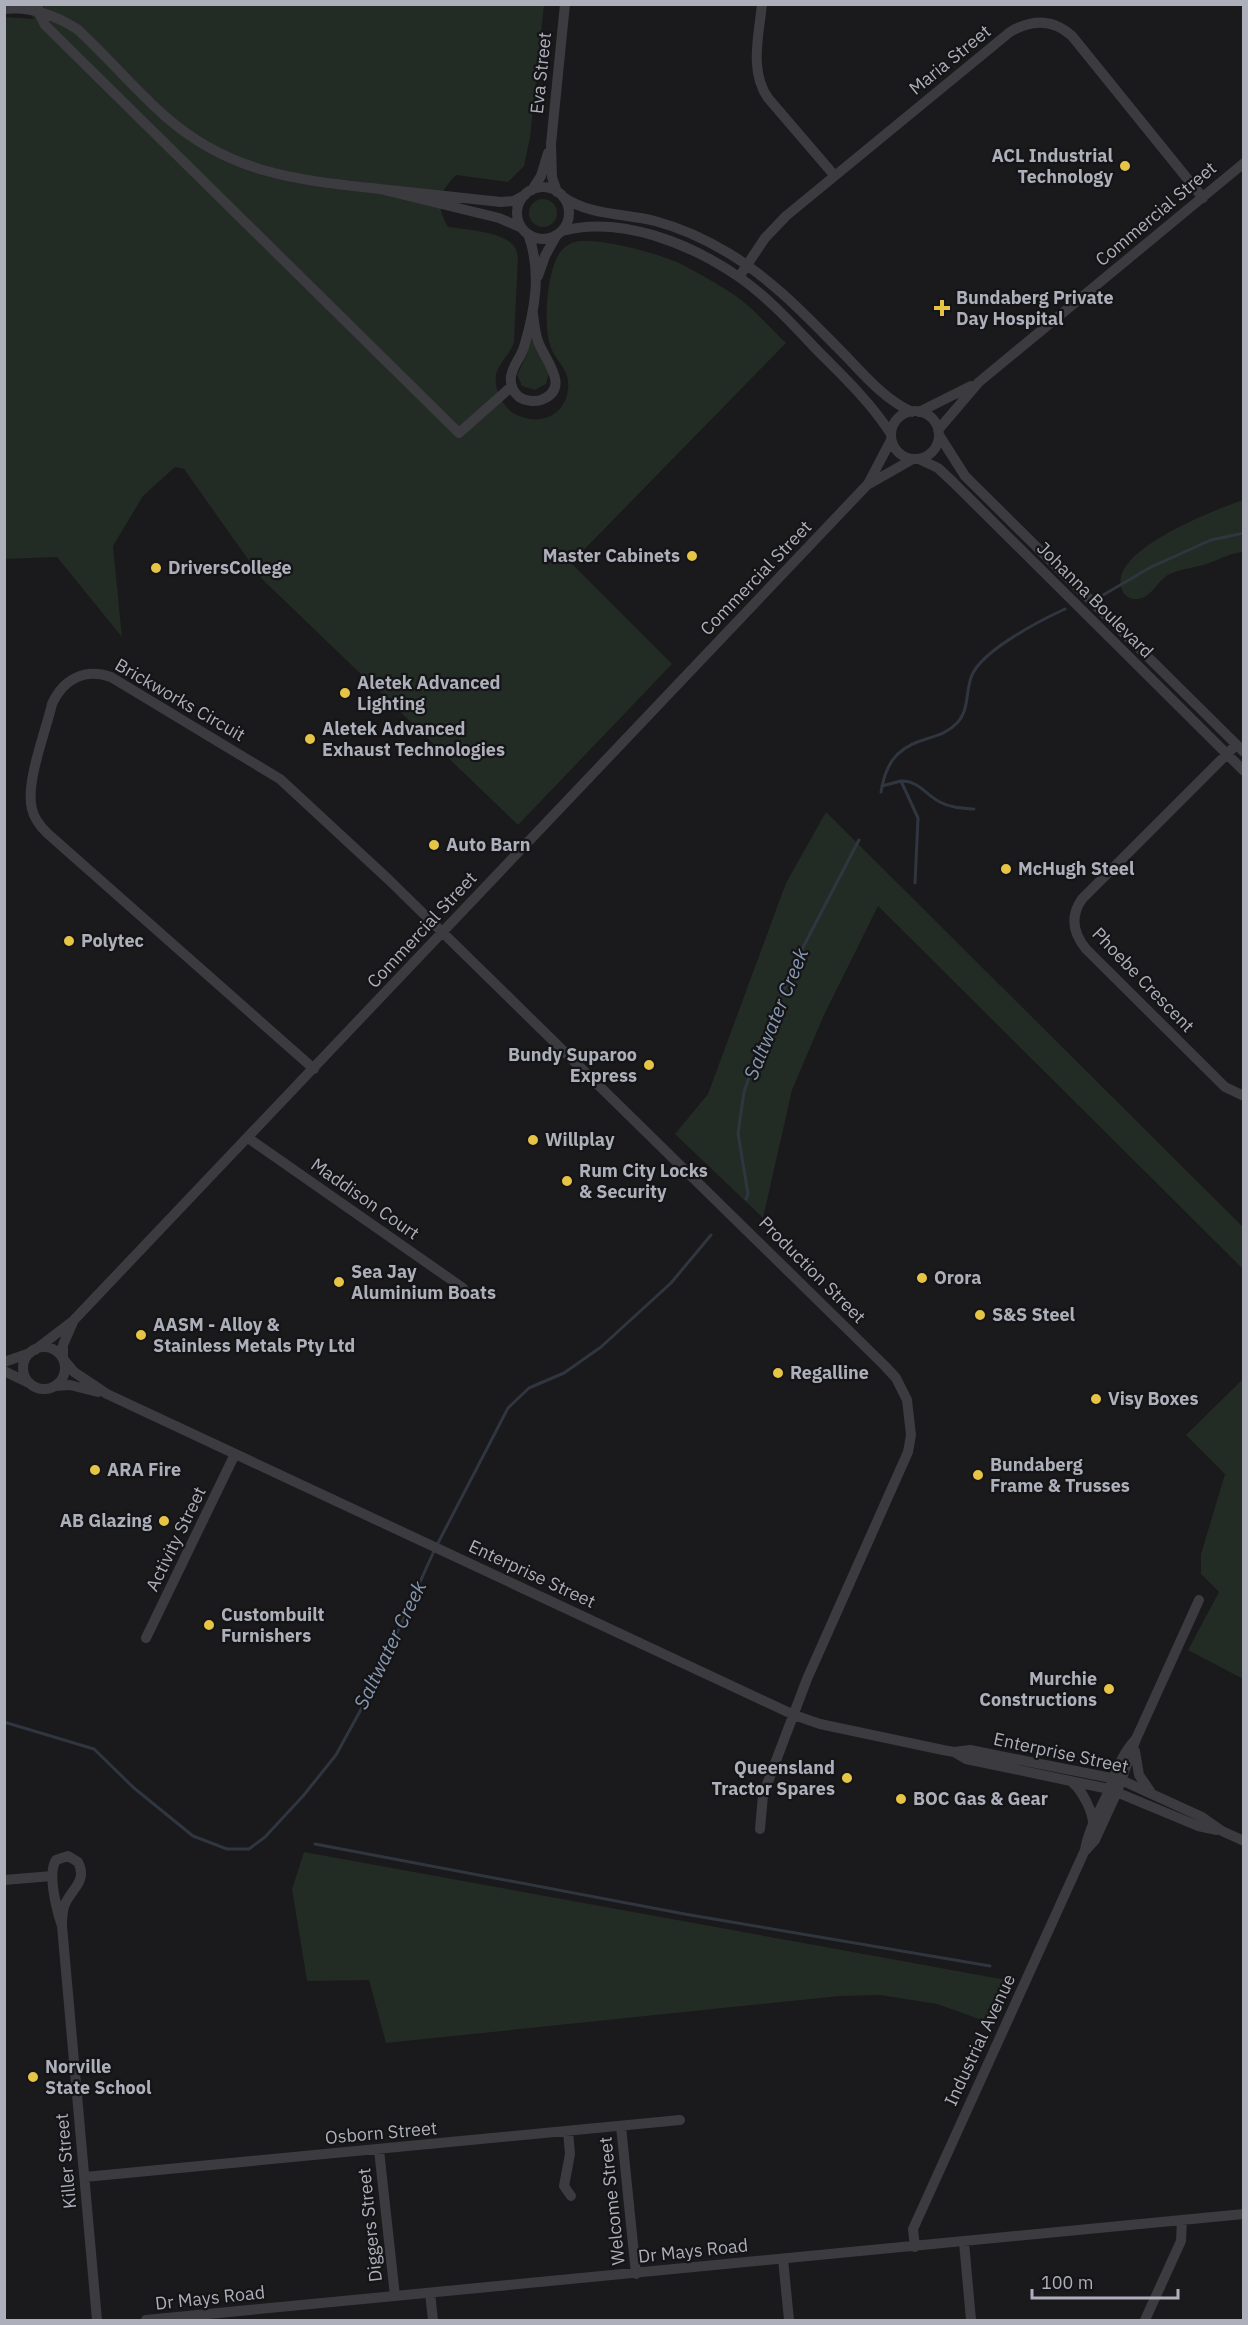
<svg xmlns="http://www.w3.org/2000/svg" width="1248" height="2325" font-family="'IBM Plex Sans',sans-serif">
	<rect width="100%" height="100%" fill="#1a191b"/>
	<path fill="#232b25" d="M24,4L544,5L530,138L524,166L508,182L456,175C438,194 435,203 448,227C464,229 501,232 512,244C516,247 517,253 518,257L514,342C510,354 503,359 498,369C491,383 501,405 513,413C540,429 571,414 568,381C566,366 554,359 550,345C543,325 547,263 563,249C566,246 572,242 575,242C598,237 655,253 677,262C695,271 724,287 740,299C756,311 771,329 786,343L571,563L672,664L518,825L262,579L184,469L175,467L143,496L113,546L122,637L57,557L5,559L4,17L34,19Z
		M529 213a14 14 0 1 1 28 0a14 14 0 1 1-28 0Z
		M531,338H533L549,373L546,384L535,390L522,386L517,375L527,354Z
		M1243,500V552C1228,554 1223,558 1209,563C1197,568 1182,568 1170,574C1158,579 1153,597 1138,599C1133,600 1125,597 1123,592C1102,552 1217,509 1243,500Z
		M826,812L1243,1227V1269L878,906L824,1015L792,1090L763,1218L675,1134L708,1094L786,883Z
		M1243,1379V1679L1188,1650L1219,1592L1201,1574V1554L1225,1474L1186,1435Z
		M304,1852L1012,1981L993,2024L937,2004L880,1995L840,1996L386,2043L369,1980L307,1981L292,1889Z"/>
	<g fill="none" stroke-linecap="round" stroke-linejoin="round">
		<path stroke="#30363f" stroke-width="3" d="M1098,598L1151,567L1211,540L1244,533
			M901,781C918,780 926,795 940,802C951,808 962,808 974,809
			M882,786L901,781L918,818L915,883
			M881,792C885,767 894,750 920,741C934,736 947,734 957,723C970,709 965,691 972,675C983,650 1039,621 1065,609
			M746,1199L748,1194L738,1133L744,1092L759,1048L799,955L859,840
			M437,1545L508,1408L529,1388L564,1373L601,1347L671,1283L711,1235
			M4,1722L94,1749L134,1788L193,1836L227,1849H249L265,1837L303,1796L336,1755L370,1693L434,1551
			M315,1844L690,1915L990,1966"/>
		<path stroke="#3b3b40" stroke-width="10" d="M38,4V11L45,25L459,433L512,386
			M762,4C759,35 749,71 768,98L834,175
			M4,9C31,6 55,15 77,29C108,57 134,89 166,117C231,174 298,180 380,189
			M517 213a26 26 0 1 1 52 0a26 26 0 1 1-52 0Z
			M532,190L541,176L548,153
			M557,192L552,177L551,144L565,4
			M563,197C591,216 623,213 655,221C681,228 707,240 730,254C774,281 807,317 843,353C864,375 884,399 912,412
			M522,228L499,218L380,189L501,202L514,201L525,195
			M562,231C621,215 691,244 739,277C769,298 794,326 819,352C845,378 871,403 891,434
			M528,234C542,271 535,310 524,347C521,357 513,365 511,376C510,384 513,392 519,397C525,401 534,402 541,400C573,388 543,358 538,341C535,332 534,323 533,314
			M538,276L545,256L556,236
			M739,277L765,238L786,216L1010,32C1032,19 1053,19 1072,36L1203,198
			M891 435a24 24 0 1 1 48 0a24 24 0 1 1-48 0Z
			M919,412L971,386
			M938,430L979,382L1244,163
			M939,435L965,476L1244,752
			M919,459L938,468L953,482L1244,771
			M869,484L913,459
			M1236,745L1082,899C1070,916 1073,933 1086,949L1225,1087L1244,1096
			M314,1069L47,833C40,826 34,819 32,809C25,783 46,731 52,704C63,679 85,668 111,677L280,779L388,879L885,1366L896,1378L907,1400L911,1435L908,1452L807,1679L763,1795L760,1829
			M248,1138L463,1288
			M23 1368a21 21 0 1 1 42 0a21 21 0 1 1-42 0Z
			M35,1350L73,1321L868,484L891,440
			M63,1358V1345L73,1322
			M64,1360L74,1372L107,1394L794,1715L820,1724L943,1750L954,1752L970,1750L1121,1780L1202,1817L1222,1831L1244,1841
			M4,1362L30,1353
			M4,1371L29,1383
			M56,1386L70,1385L98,1392
			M146,1638L235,1454
			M1135,1751L1139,1775L1150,1791
			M954,1752L966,1759L1109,1789L1198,1826L1217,1830
			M1072,1782C1082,1790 1094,1813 1093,1826
			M1086,1850L1095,1840L1117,1792L1136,1739L1199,1600
			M4,1880L52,1876
			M62,1926C57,1911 47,1874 56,1860L68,1856L78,1862C87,1880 74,1887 66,1902C62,1909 62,1918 62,1926L97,2320
			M621,2126L636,2274
			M568,2131L570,2154L564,2186L571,2196
			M379,2150L395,2296
			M85,2177L680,2120
			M964,2242L971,2320
			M915,2247L913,2229L1085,1850C1088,1831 1098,1814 1106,1797C1115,1776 1120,1756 1136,1739
			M783,2259L789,2320
			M430,2293L433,2320
			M146,2320L1244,2214
			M1145,2320L1181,2241L1182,2220"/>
	</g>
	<g fill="#e6c446" stroke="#151416" stroke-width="2">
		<circle cx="1125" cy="166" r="6"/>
		<path d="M939 299h6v6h6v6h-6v6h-6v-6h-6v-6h6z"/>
		<circle cx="692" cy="556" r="6"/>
		<circle cx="156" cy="568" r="6"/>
		<circle cx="345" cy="693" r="6"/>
		<circle cx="310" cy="739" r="6"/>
		<circle cx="434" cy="845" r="6"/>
		<circle cx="1006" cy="869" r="6"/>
		<circle cx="69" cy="941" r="6"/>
		<circle cx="649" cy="1065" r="6"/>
		<circle cx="533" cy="1140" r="6"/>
		<circle cx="567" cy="1181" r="6"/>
		<circle cx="922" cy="1278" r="6"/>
		<circle cx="339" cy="1282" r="6"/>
		<circle cx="980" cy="1315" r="6"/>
		<circle cx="141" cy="1335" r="6"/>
		<circle cx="778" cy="1373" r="6"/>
		<circle cx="1096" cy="1399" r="6"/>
		<circle cx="95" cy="1470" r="6"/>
		<circle cx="978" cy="1475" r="6"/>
		<circle cx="164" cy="1521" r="6"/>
		<circle cx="209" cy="1625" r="6"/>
		<circle cx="1109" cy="1689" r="6"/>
		<circle cx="847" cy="1778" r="6"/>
		<circle cx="901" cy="1799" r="6"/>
		<circle cx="33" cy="2077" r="6"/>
	</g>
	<g text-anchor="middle" stroke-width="4.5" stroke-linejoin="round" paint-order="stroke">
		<g font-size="18" fill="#adafba" stroke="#151416">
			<text transform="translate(950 60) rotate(-39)" y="6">Maria Street</text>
			<text transform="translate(541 73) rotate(-84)" y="6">Eva Street</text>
			<text transform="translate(1156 214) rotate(-40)" y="6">Commercial Street</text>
			<text transform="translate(756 578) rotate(-46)" y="6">Commercial Street</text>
			<text transform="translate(1095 600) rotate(45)" y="6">Johanna Boulevard</text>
			<text transform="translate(180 700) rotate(30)" y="6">Brickworks Circuit</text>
			<text transform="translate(422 930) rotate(-47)" y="6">Commercial Street</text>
			<text transform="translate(1143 980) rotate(46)" y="6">Phoebe Crescent</text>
			<text transform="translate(365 1199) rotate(35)" y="6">Maddison Court</text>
			<text transform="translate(812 1270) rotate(45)" y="6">Production Street</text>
			<text transform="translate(176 1539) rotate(-64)" y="6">Activity Street</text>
			<text transform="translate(532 1574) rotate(25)" y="6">Enterprise Street</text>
			<text transform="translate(1061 1753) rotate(12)" y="6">Enterprise Street</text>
			<text transform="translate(980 2040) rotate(-65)" y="6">Industrial Avenue</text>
			<text transform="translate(381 2133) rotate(-5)" y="6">Osborn Street</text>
			<text transform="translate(66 2161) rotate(-95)" y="6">Killer Street</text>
			<text transform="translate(612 2201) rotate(-96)" y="6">Welcome Street</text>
			<text transform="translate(370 2225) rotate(-96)" y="6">Diggers Street</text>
			<text transform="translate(693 2251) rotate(-6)" y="6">Dr Mays Road</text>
			<text transform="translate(210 2298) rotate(-6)" y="6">Dr Mays Road</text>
		</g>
		<g font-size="18" font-weight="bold" fill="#adafba" stroke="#151416" text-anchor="start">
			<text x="1113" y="162" text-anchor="end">ACL Industrial<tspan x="1113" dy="21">Technology</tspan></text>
			<text x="956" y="304">Bundaberg Private<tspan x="956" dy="21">Day Hospital</tspan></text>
			<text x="680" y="562" text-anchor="end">Master Cabinets</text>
			<text x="168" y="574">DriversCollege</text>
			<text x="357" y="689">Aletek Advanced<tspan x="357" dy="21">Lighting</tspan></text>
			<text x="322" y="735">Aletek Advanced<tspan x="322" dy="21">Exhaust Technologies</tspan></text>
			<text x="446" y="851">Auto Barn</text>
			<text x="1018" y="875">McHugh Steel</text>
			<text x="81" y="947">Polytec</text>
			<text x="637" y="1061" text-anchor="end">Bundy Suparoo<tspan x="637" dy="21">Express</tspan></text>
			<text x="545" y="1146">Willplay</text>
			<text x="579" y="1177">Rum City Locks<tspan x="579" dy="21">&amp; Security</tspan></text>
			<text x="351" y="1278">Sea Jay<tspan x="351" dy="21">Aluminium Boats</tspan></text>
			<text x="934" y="1284">Orora</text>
			<text x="992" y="1321">S&amp;S Steel</text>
			<text x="153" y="1331">AASM - Alloy &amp;<tspan x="153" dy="21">Stainless Metals Pty Ltd</tspan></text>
			<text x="790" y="1379">Regalline</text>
			<text x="1108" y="1405">Visy Boxes</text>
			<text x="990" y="1471">Bundaberg<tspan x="990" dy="21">Frame &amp; Trusses</tspan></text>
			<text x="107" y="1476">ARA Fire</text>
			<text x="152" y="1527" text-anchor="end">AB Glazing</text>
			<text x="221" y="1621">Custombuilt<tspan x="221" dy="21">Furnishers</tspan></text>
			<text x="1097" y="1685" text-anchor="end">Murchie<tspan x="1097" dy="21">Constructions</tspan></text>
			<text x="835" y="1774" text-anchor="end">Queensland<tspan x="835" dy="21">Tractor Spares</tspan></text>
			<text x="913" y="1805">BOC Gas &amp; Gear</text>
			<text x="45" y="2073">Norville<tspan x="45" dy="21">State School</tspan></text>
		</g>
		<g font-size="20" font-style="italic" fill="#8698b2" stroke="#151416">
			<text transform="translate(776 1014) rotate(-68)" y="7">Saltwater Creek</text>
			<text transform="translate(390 1645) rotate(-64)" y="7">Saltwater Creek</text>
		</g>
	</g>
	<rect width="1248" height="2325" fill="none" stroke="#adafba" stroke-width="12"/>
	<path d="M1032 2289v9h146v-9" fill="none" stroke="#adafba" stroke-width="3"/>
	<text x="1041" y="2289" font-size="18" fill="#adafba" stroke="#151416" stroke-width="4.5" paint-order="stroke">100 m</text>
</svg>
